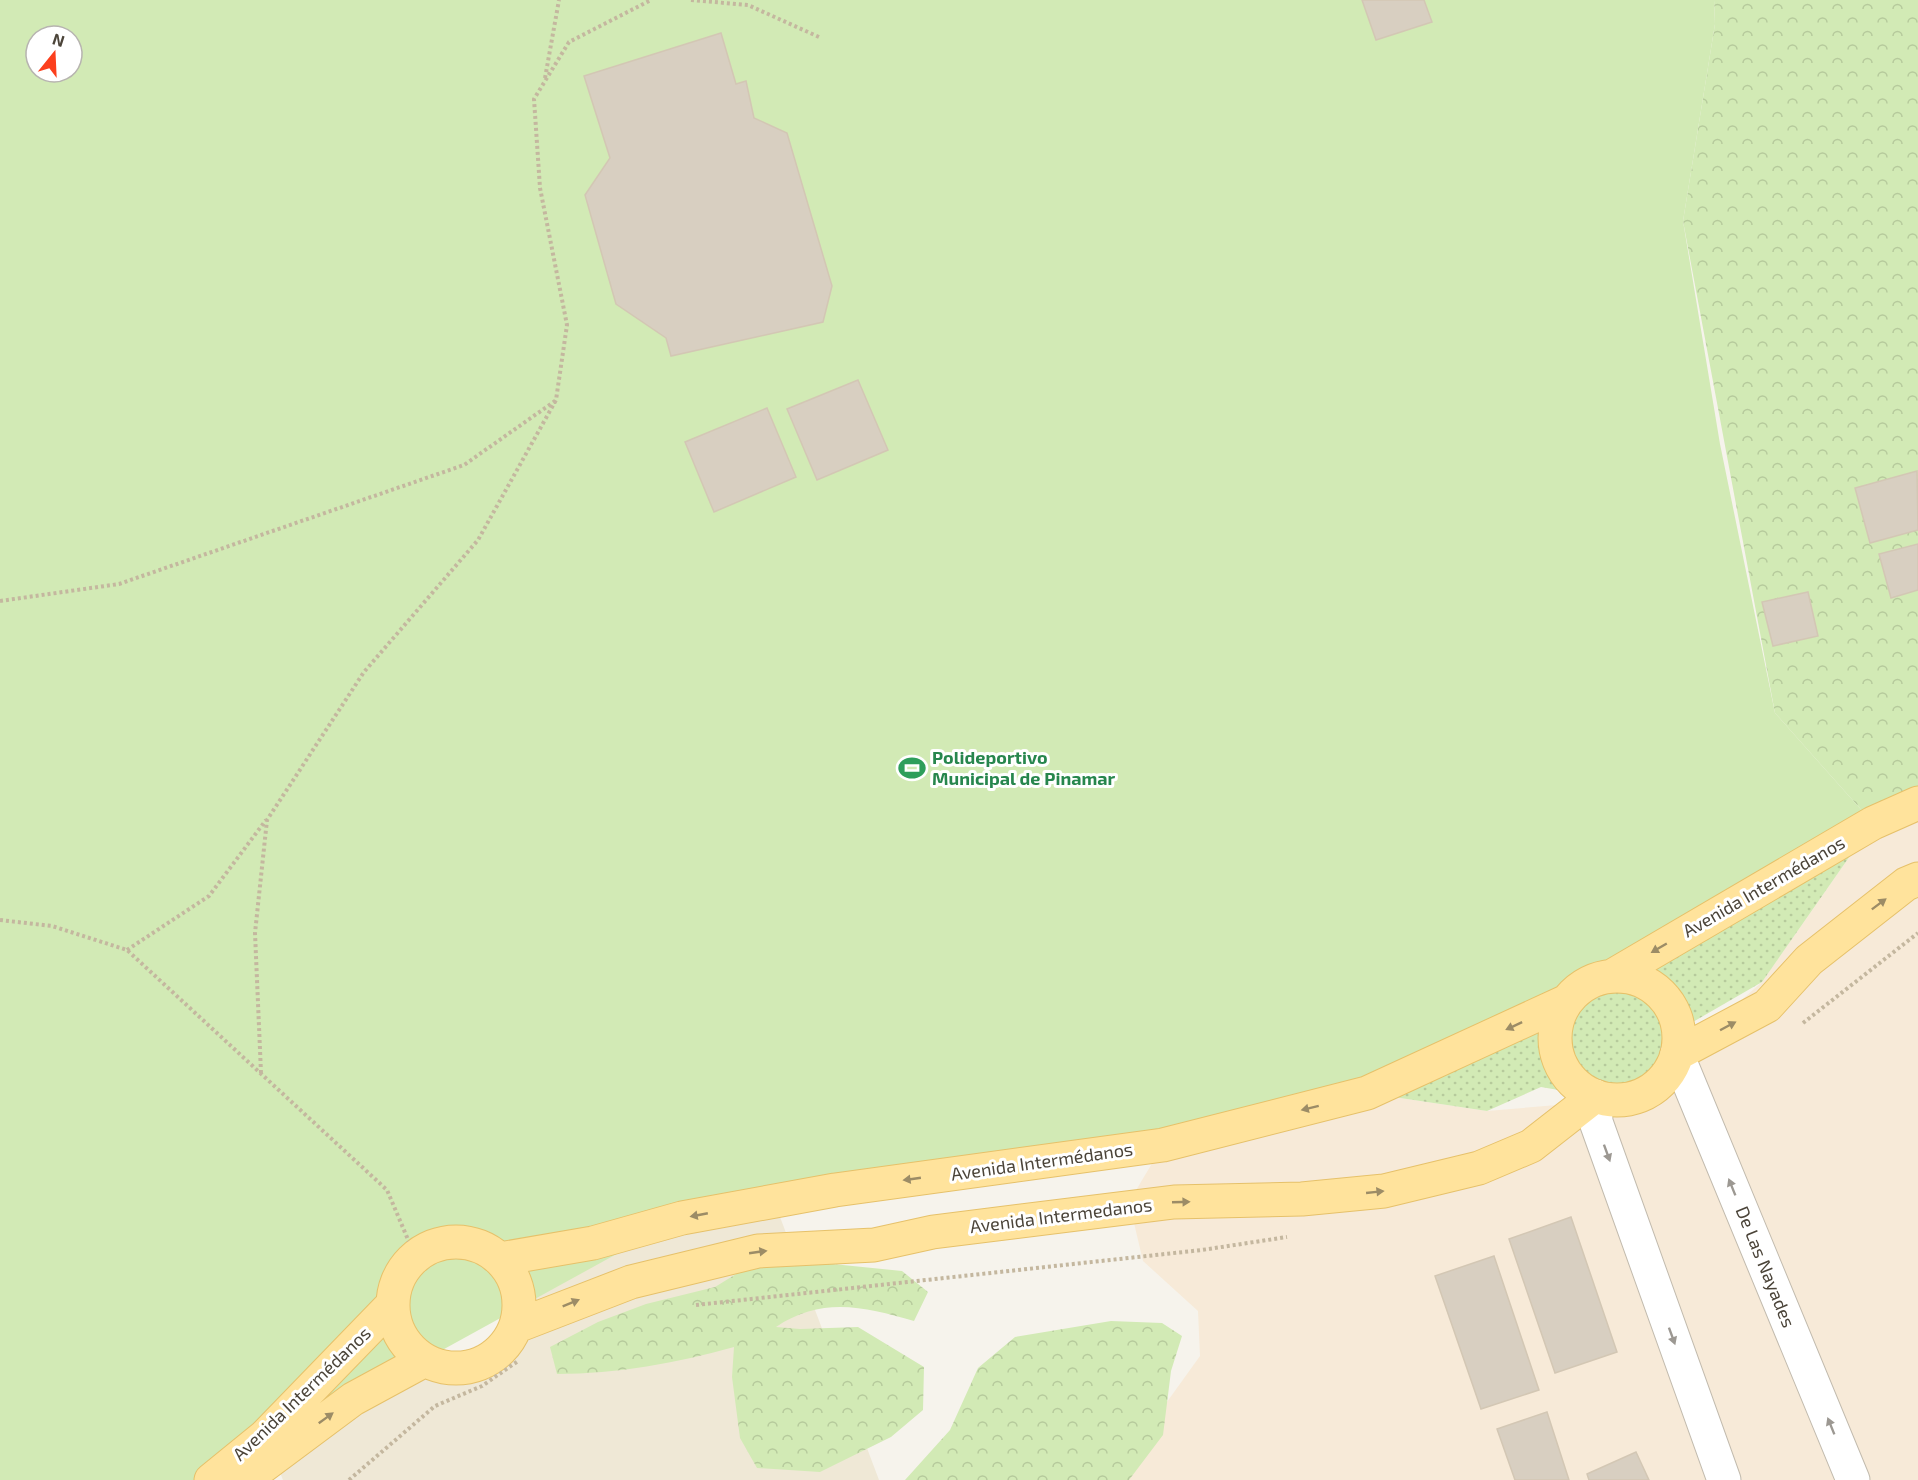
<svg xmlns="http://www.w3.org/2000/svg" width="1918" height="1480" font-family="'Exo 2',sans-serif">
	<defs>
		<pattern id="grass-dots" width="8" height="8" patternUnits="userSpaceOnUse" patternTransform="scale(1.5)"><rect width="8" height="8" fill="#d2eab5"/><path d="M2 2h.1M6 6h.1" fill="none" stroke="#b6ca9c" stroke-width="1.8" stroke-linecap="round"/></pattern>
		<pattern id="forest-crowns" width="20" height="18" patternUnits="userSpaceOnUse" patternTransform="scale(1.5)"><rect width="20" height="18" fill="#d2eab5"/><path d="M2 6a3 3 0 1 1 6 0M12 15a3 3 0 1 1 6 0" fill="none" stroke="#b6ca9c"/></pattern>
	</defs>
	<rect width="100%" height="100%" fill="#f6f3ec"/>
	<path fill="#f7ead8" d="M1918,805V1480H1097L1159,1413L1200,1356L1198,1311L1143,1261L1129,1202L1163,1145L1367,1093L1487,1111L1629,1099L1762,982L1873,823Z"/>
	<path fill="#efe8d6" d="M774,1201L879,1480H283L275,1460L423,1361L445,1369L468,1368L519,1300L593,1243Z"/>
	<path fill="url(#grass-dots)" d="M1873,823L1762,982L1679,1030L1673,1065L1667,1075L1650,1091L1629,1099L1617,1100L1541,1087L1487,1111L1367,1093L1567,1001Z"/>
	<path fill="url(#forest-crowns)" d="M1714,0H1918V805L1873,823L1775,713L1683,221L1715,24Z
		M823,1263L902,1271L928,1292L914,1321C865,1307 822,1296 776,1327L800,1329L858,1327L924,1367L923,1410L891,1437L820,1472L757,1468L740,1438L732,1377L734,1347C677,1363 617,1374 557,1374L550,1347L598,1322L646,1304L715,1287L741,1271L774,1264Z
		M1111,1321L1162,1323L1182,1336L1171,1371L1163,1435L1129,1480H905L950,1430L978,1368L1015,1337Z"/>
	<path fill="#d2eab5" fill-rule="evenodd" d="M0,0H1714L1715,24L1683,221L1720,444L1775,713L1873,823L1612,976L1367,1093L682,1218L268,1446L227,1480H0ZM36,36H72V72H36Z"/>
	<path fill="#d8cfc1" stroke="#d3c7b4" stroke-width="1.5" d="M1362,0H1424L1432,22L1376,40Z
		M721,33L736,84L746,81L754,118L787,133L832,286L823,322L671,356L666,338L616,304L585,195L610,158L584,76Z
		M858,380L888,450L817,480L787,409Z
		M767,408L796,477L714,512L685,442Z
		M1917,471L1918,530L1870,543L1855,488Z
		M1918,544V590L1891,598L1879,554Z
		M1808,592L1818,636L1773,646L1762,602Z
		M1571,1217L1617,1352L1555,1373L1509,1239Z
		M1494,1256L1539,1390L1481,1409L1435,1276Z
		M1547,1412L1569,1480H1515L1497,1429Z
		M1636,1452L1649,1480H1589L1587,1474Z"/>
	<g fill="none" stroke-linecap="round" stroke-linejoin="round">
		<defs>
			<path id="minor" d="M1677,1054L1853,1480
				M1595,1096L1596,1122L1724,1480"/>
			<path id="major" d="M1612,976L1873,823L1918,803
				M1555 1038a62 62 0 1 1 124 0a62 62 0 1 1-124 0Z
				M1677,1054L1767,1006L1809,960L1906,884L1918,879
				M393 1305a63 63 0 1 1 126 0a63 63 0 1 1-126 0Z
				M500,1259L593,1243L682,1218L835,1190L1163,1145L1367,1093L1567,1001
				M517,1326L631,1282L758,1251L874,1245L933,1232L1174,1202L1302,1199L1384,1191L1479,1168L1531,1146L1595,1096
				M251,1475L353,1399L423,1361
				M211,1480L265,1436L391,1306"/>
		</defs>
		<use href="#minor" stroke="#c2bbae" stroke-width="35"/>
		<use href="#major" stroke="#e6c16a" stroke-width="35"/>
		<path stroke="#c4b79f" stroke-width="4" stroke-dasharray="3 3" stroke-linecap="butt" d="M691,0L748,5L819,37
			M545,78L559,0
			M0,601L119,584L464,465L555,401
			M0,920L52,926L127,950L387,1190L415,1256
			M127,950L209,896L266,820
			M1803,1023L1918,933
			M261,1073L255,933L267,820L364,672L478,540L556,400L567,325L540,188L534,99L569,42L651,0
			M696,1305L1202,1250L1287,1237
			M349,1480L435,1406L482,1386L518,1361"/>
		<use href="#minor" stroke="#fff" stroke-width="33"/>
		<use href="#major" stroke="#ffe39c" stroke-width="33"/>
	</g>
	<defs><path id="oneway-solid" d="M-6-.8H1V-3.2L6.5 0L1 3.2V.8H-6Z" transform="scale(1.5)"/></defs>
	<g fill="#9c8c66">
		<use href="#oneway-solid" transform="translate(1879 904) rotate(-37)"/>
		<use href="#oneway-solid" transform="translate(1659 948) rotate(150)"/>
		<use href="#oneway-solid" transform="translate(1514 1026) rotate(155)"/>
		<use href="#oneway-solid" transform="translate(1728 1026) rotate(-28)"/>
		<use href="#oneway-solid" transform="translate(1310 1108) rotate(166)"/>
		<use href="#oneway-solid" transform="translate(912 1179) rotate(172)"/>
		<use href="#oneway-solid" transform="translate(1375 1192) rotate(-6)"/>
		<use href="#oneway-solid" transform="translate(1181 1202) rotate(-2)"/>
		<use href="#oneway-solid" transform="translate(699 1215) rotate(169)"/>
		<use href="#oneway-solid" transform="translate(758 1252) rotate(-8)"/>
		<use href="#oneway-solid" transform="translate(571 1303) rotate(-22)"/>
		<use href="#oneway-solid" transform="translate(326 1418) rotate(-36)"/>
	</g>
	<g fill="#9c9892">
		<use href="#oneway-solid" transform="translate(1607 1153) rotate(70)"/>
		<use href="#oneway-solid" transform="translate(1732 1187) rotate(-112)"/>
		<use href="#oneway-solid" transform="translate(1672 1336) rotate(70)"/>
		<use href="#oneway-solid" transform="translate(1831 1426) rotate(-112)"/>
	</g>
	<defs>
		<symbol id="stadium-bare" viewBox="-9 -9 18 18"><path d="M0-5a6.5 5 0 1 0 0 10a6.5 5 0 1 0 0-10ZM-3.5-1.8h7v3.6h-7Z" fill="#2e9e5b" stroke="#fff" stroke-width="2.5" paint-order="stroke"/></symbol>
	</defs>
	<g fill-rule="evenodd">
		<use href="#stadium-bare" x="893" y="749" width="38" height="38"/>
	</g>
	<g text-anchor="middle" stroke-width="6" stroke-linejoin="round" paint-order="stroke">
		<g font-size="18" font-weight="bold" fill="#27864d" stroke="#fff" text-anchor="start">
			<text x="932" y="764">Polideportivo<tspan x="932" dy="21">Municipal de Pinamar</tspan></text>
		</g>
		<g font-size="18" fill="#4b4439" stroke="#fff">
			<text transform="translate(1764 887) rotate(-30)" y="6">Avenida Intermédanos</text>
			<text transform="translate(1042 1162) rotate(-8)" y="6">Avenida Intermédanos</text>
			<text transform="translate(1061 1216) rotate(-7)" y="6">Avenida Intermedanos</text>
			<text transform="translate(1765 1267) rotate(68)" y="6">De Las Nayades</text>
			<text transform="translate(302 1394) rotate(-44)" y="6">Avenida Intermédanos</text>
		</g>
	</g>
	<g transform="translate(54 54) rotate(18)"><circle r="28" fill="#ffffff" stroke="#b7b4b0" stroke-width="1.5"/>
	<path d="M0-4.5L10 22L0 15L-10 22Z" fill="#fc3f1d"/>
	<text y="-9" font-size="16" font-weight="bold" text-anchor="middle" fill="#4b4439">N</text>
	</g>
</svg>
